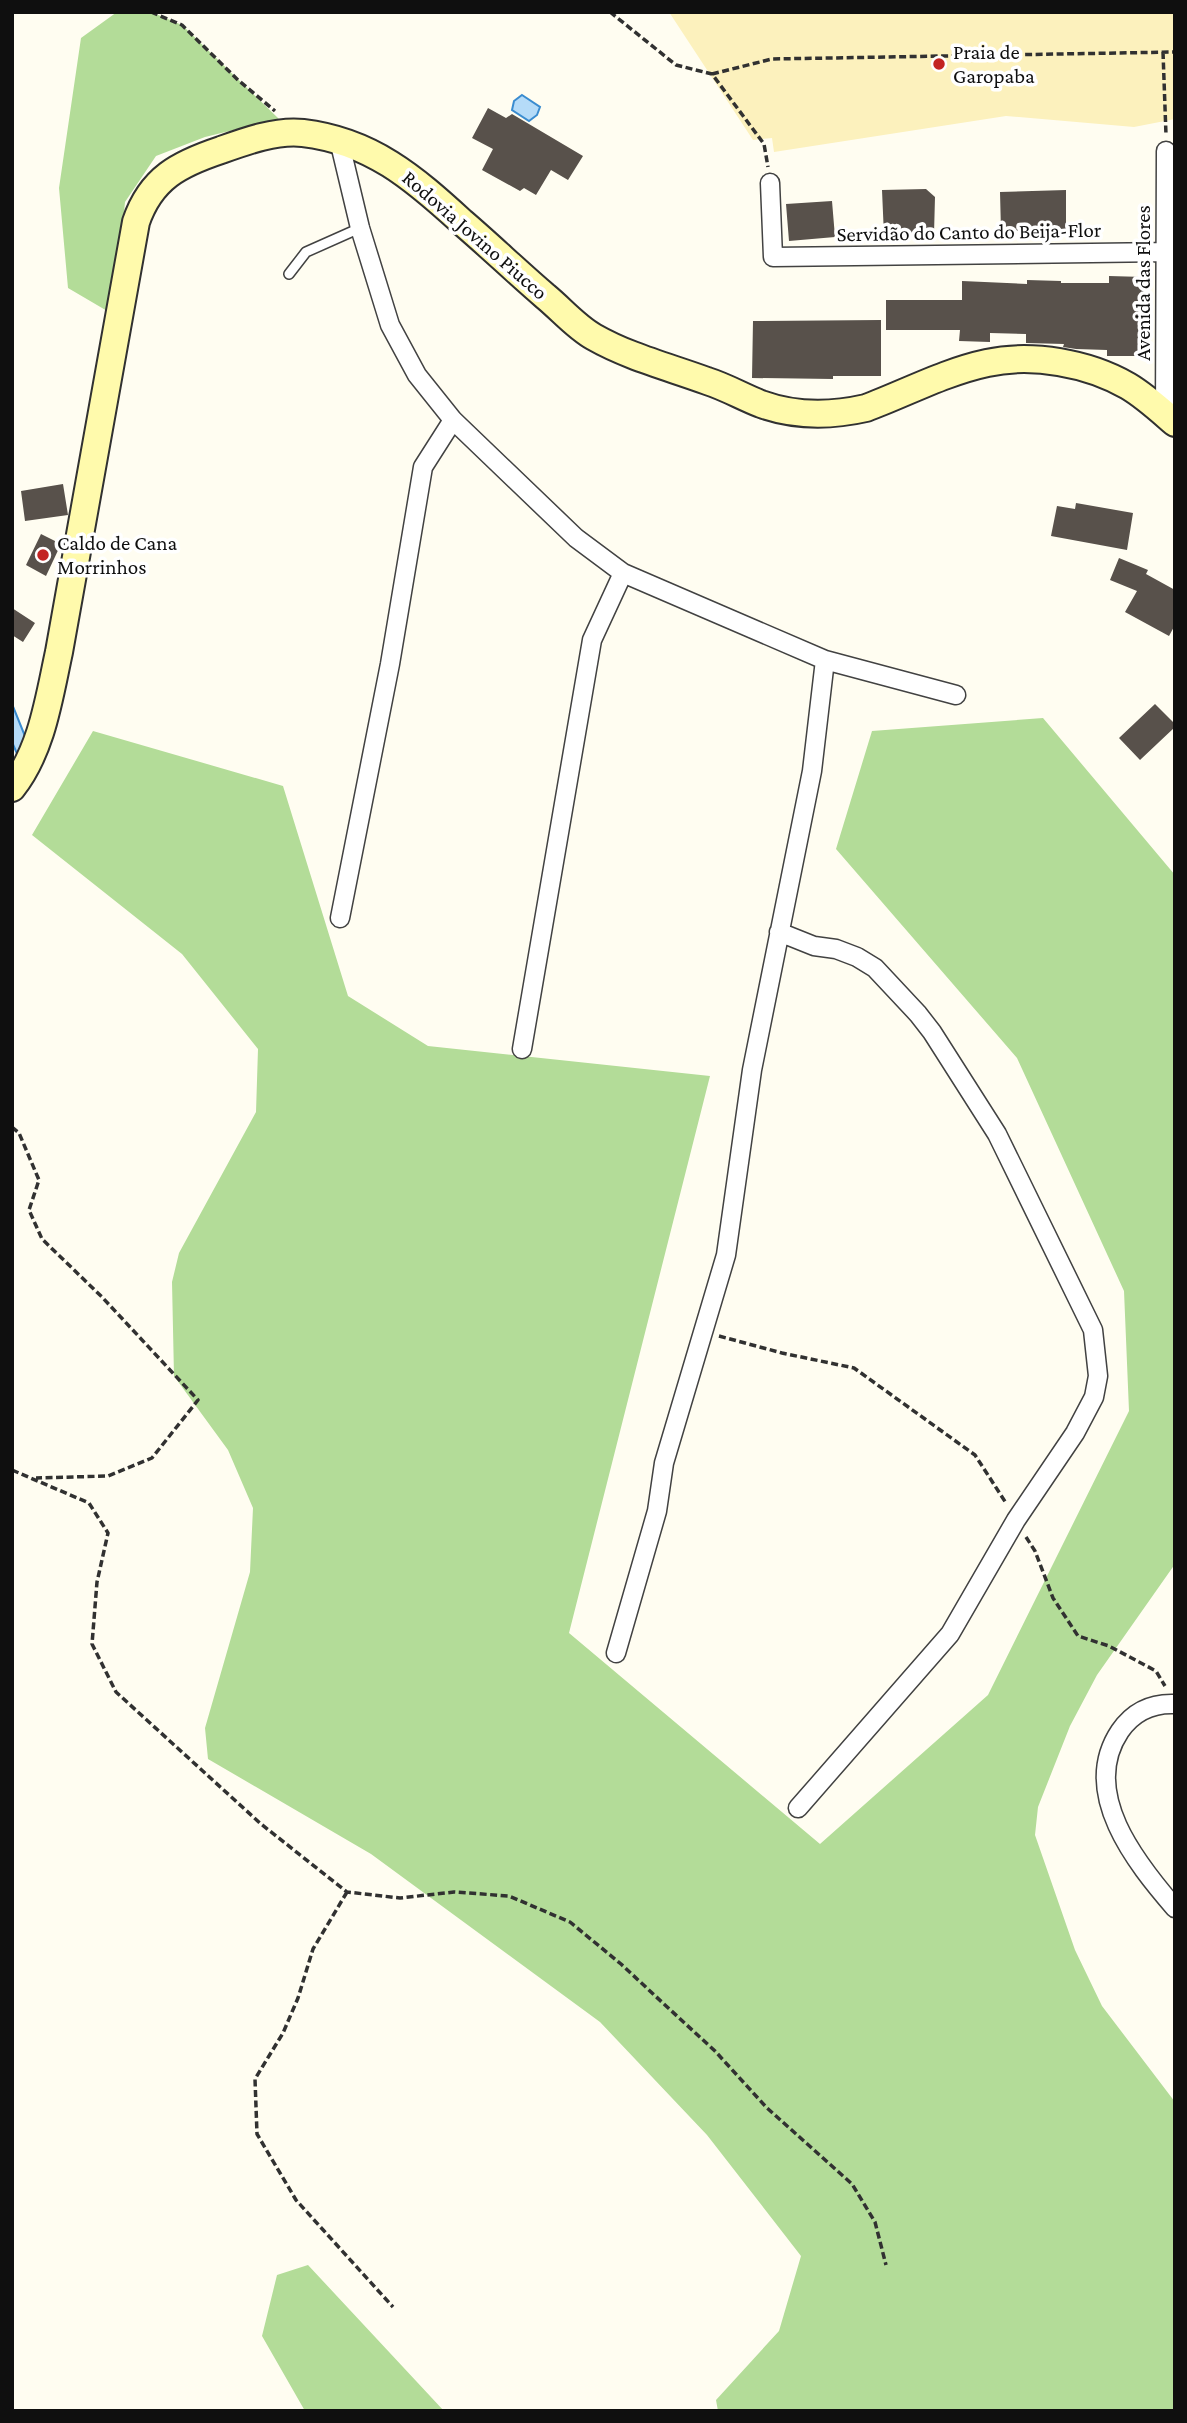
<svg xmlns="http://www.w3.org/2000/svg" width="1187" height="2423" font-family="'Crimson Pro',serif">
	<rect width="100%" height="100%" fill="#fffdf1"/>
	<path fill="#b3dc98" d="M117,12H151L182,25L279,119L205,137L156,156L125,202L114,315L68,288L59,188L81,38Z
		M1043,718L1175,875V1564L1097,1675L1070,1726L1038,1807L1035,1835L1075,1950L1102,2006L1175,2102V2411H718L716,2400L779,2331L801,2256L707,2135L600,2022L371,1854L208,1759L205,1728L250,1572L253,1508L228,1450L174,1376L172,1282L179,1253L256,1112L258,1049L182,954L32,835L93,731L283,786L348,996L428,1046L710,1076L569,1633L820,1844L988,1695L1129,1411L1124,1291L1017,1058L836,849L872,731Z
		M308,2265L444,2411H305L262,2336L277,2275Z"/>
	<path fill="#fcf1bd" d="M669,12H1175V119L1134,127L1006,116L774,152L772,138L753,140Z"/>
	<path fill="#b5dbf8" stroke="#3a8cd0" stroke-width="2" d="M522,95L540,107L537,115L529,121L512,110L514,101Z
		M12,704L29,746L18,756L12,742Z"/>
	<path fill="#58514b" d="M488,108L506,118L512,114L583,156L568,180L551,170L536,195L524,188L520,191L482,170L493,149L472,138Z
		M926,189L935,197L934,234L884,236L882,190Z
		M1066,190V230L1001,231L1000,192Z
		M832,201L835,237L789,241L786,204Z
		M1109,276L1144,277L1142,356H1107V350L1076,349L1063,347L1064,344L1026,343V334L990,333V342L959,341L960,330H886V300H962V281L1027,284V280L1061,281V283H1109Z
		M881,320V376H833V379L752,378L753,321Z
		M63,484L68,515L25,521L21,491Z
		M1076,503L1133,513L1127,550L1051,536L1057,506L1075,509Z
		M41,534L61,544L46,576L26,565Z
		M1119,558L1148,570L1146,574L1175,590V625L1169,636L1125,612L1137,591L1110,580Z
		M12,608L35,623L23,642L12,635Z
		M1155,704L1175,724V727L1140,760L1119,738Z"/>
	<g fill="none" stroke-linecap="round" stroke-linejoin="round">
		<defs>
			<path id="service" d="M289,274L306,252L360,228"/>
			<path id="minor" d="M339,140L360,228L390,325L417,375L453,420L576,538L623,573L825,660L956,695
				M770,183L773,257L1166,252
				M1165,415L1166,151
				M340,918L390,664L423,467L453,420
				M779,932L814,946L836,949L857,957L875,968L918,1014L932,1032L997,1134L1093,1330L1098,1376L1094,1397L1075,1433L1016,1520L950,1634L798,1808
				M522,1049L592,640L623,573
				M616,1653L657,1511L664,1463L726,1255L752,1070L812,771L825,660
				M1175,1704C1152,1703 1133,1712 1120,1731C1079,1792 1136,1863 1175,1908"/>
			<path id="secondary" d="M12,788C42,750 49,698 59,652L136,222C151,178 179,164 221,150C246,141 276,130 303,133C371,141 414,178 462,222C490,246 517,272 545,296C561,309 576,327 594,337C629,357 669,367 707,381C726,387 743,397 761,404C794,416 831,416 866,408C906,393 945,372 987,363C1032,353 1088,363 1128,386C1145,396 1160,410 1175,423"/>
		</defs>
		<use href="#service" stroke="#424242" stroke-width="12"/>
		<use href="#minor" stroke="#424242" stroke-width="21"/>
		<use href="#secondary" stroke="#313131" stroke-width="30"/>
		<path stroke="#313131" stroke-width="3.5" stroke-dasharray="7 3.5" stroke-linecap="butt" d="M151,12L182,25L238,80L275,111
			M610,12L676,65L712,74L764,144L768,167
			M1163,52L1166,135
			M712,74L772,59L1175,52
			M12,1127L19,1133L39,1180L29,1210L42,1239L102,1297L198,1400L152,1458L108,1476L36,1478
			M719,1336L782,1353L854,1368L975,1455L1006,1503
			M12,1470L89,1503L108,1533L97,1582L92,1644L116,1692L261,1824L347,1892L400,1898L454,1892L509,1896L570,1922L621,1964L665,2005L715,2051L767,2108L852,2184L875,2222L886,2265
			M1026,1537L1035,1551L1053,1598L1078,1636L1109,1646L1156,1671L1165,1686
			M347,1892L313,1949L298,1998L283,2033L255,2079L257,2134L296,2200L393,2307"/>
		<use href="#service" stroke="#fff" stroke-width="9"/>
		<use href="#minor" stroke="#fff" stroke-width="18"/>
		<use href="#secondary" stroke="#fffaac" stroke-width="26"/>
	</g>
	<g fill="#c32423" stroke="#fff" stroke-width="2.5">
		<circle cx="939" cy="64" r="7"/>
		<circle cx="43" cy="555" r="7"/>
	</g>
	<g text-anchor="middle" stroke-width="7" stroke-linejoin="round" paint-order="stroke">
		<g font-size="21" fill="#0f0f0f" stroke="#fff" text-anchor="start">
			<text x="953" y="59">Praia de<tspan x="953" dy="24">Garopaba</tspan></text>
			<text x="57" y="550">Caldo de Cana<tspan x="57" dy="24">Morrinhos</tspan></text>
		</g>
		<g font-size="21" fill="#0f0f0f" stroke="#fff">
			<text transform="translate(969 232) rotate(-1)" y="7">Servidão do Canto do Beija-Flor</text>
			<text transform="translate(475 235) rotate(41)" y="7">Rodovia Jovino Piucco</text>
			<text transform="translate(1143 283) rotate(-90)" y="7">Avenida das Flores</text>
		</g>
	</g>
	<rect width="1187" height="2423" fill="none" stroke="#0f0f0f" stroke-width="28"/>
</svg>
